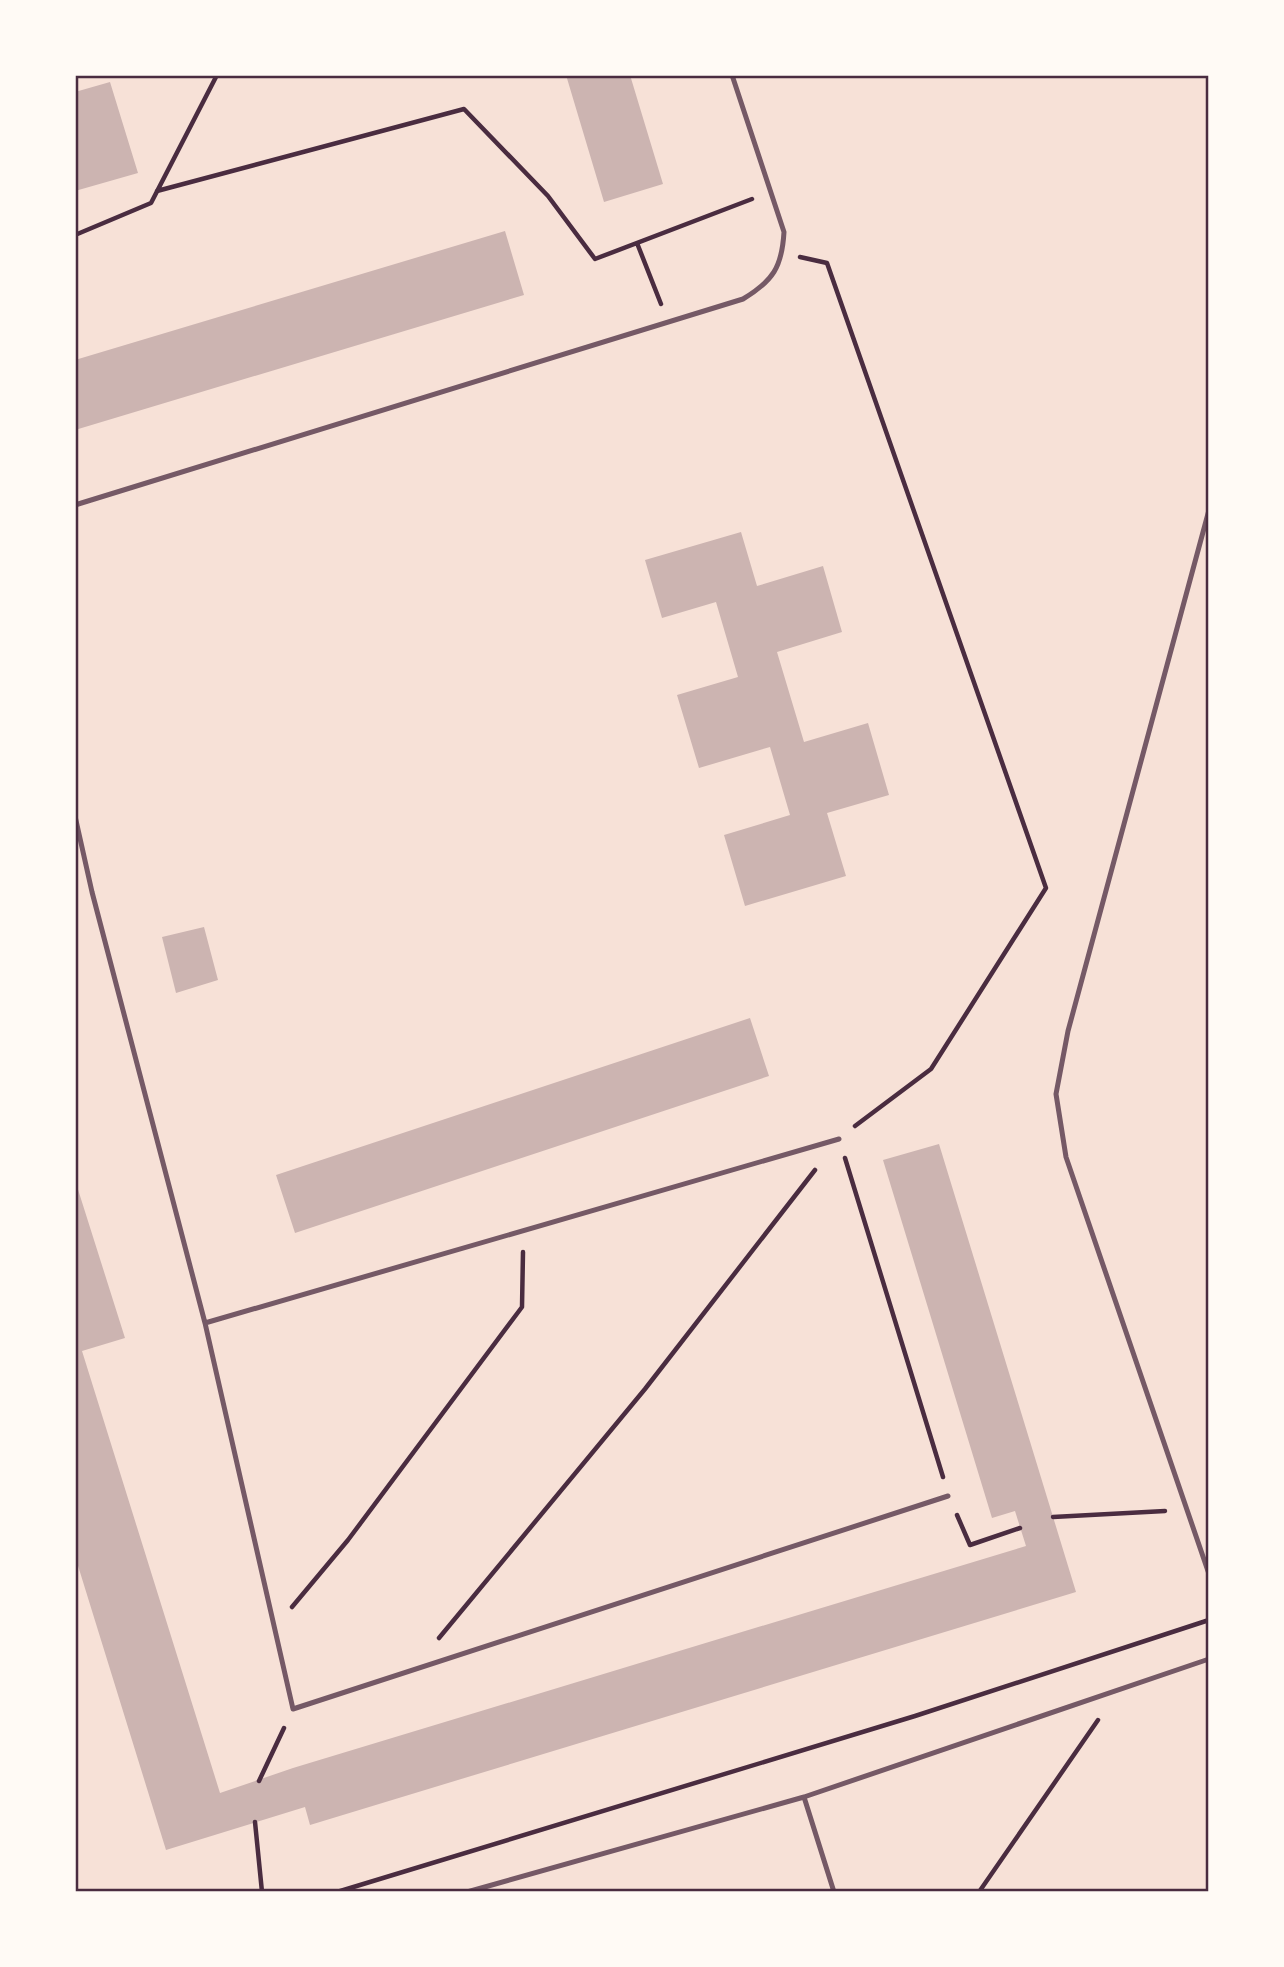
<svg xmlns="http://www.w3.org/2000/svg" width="1284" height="1967" font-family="Merriweather,serif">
	<rect width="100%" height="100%" fill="#f7e1d7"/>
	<path fill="#ccb4b1" d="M566,75H630L663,184L604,202Z
		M110,82L138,173L75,191V92Z
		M505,231L524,295L75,430V360Z
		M741,532L757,586L823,566L842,632L777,652L804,742L868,723L889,795L827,813L846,876L745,906L724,835L790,815L770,747L699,768L677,695L738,677L716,602L662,618L645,560Z
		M204,927L218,980L176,993L162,937Z
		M750,1018L769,1076L295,1233L276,1175Z
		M939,1144L1076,1592L310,1825L305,1807L166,1850L75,1556V1180L125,1338L82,1351L220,1793L293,1768L1026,1546L1015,1511L992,1518L883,1160Z"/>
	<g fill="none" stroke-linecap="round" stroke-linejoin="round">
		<path stroke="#4a2c40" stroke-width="4.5" d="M157,191L464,109L548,196L595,259L752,199
			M75,235L151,203L217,75
			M637,243L661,304
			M800,257L827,263L1046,888L931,1069L855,1126
			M845,1158L943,1477
			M957,1515L970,1545L1020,1528
			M1053,1517L1165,1511
			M292,1607L348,1540L522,1307L523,1252
			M439,1638L645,1389L815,1170
			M259,1781L284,1728
			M255,1822L262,1892
			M337,1892L915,1716L1209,1620
			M979,1892L1098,1720"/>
		<path stroke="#755966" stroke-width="5" d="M75,505L743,299C773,281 782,267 784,232L732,75
			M1209,510L1068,1031L1056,1094L1066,1157L1209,1574
			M75,816L92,892L205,1323L293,1709L948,1496
			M205,1323L839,1139
			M804,1797L834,1892
			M467,1892L804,1797L1209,1659"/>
	</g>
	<rect width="1284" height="1967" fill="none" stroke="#fffaf5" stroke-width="154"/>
	<rect x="77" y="77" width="1130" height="1813" fill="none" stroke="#4a2c40" stroke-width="2.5"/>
</svg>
